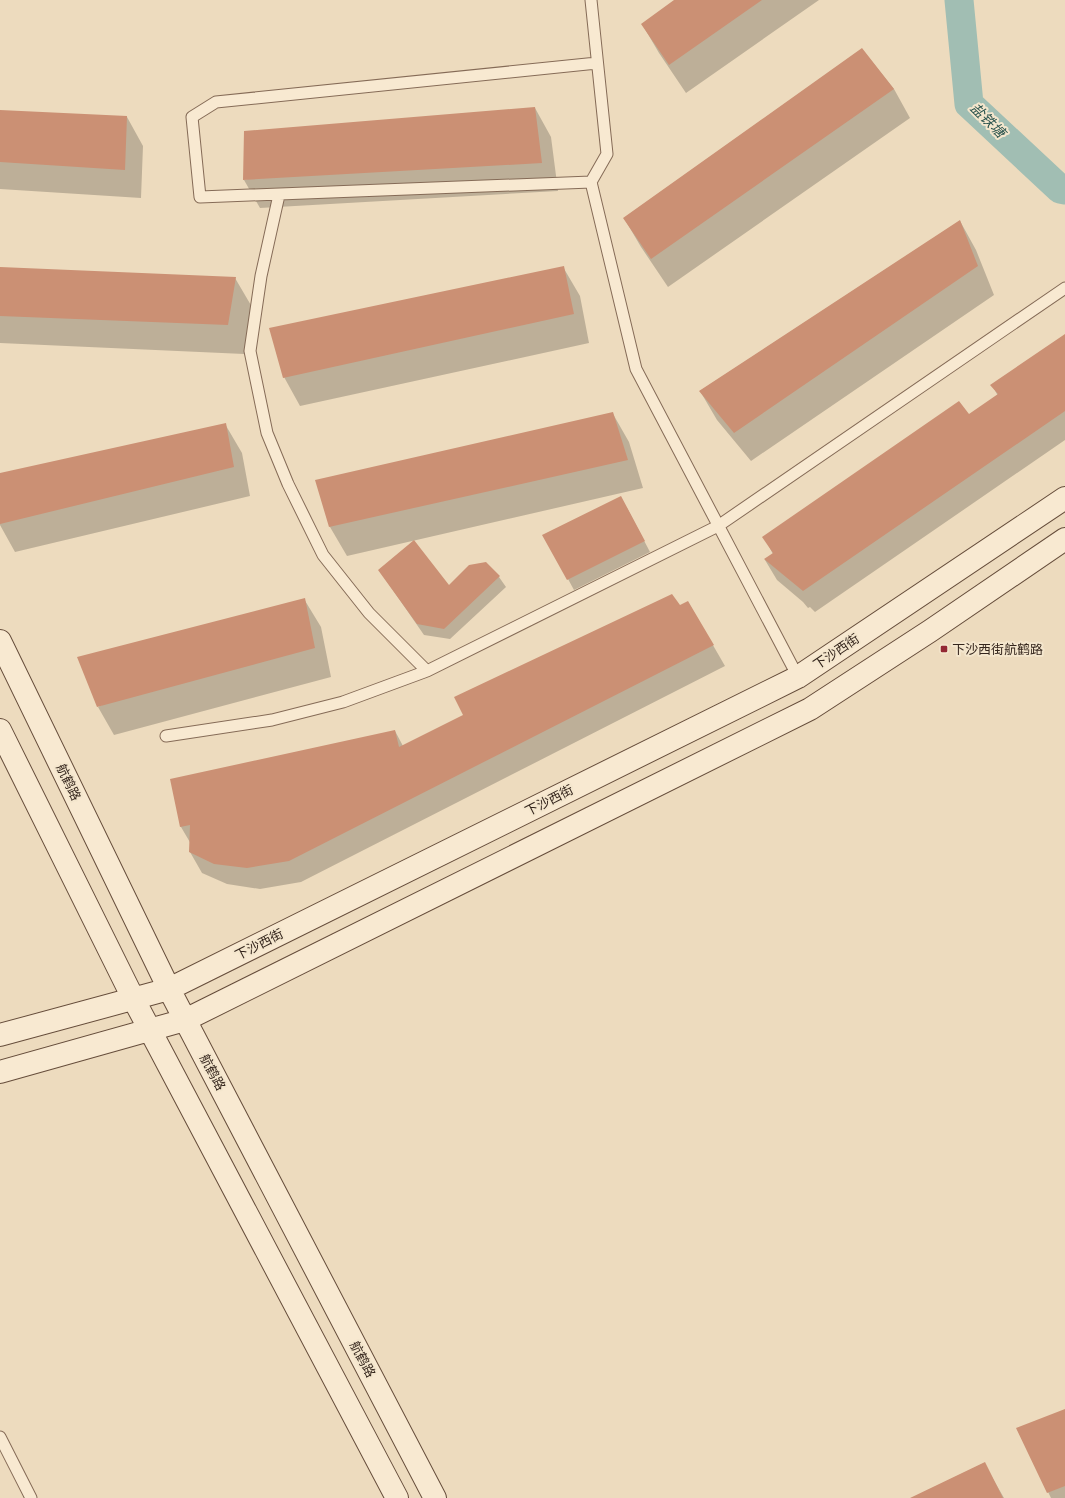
<svg xmlns="http://www.w3.org/2000/svg" width="1065" height="1498" font-family="Literata,'Noto Sans SC',serif">
	<rect width="100%" height="100%" fill="#eddbbe"/>
	<path fill="#0003" d="M675,0H819L686,93L659,53L642,24Z
		M862,49L894,89L910,118L668,287L641,247L624,218Z
		M535,108L551,137L558,191L260,208L244,180Z
		M0,111L127,117L143,146L141,198L0,189Z
		M960,221L976,250L994,295L751,461L717,420L700,391Z
		M563,267L580,296L589,343L300,406L284,377Z
		M0,268L235,278L252,307L244,354L0,343Z
		M1065,335V440L815,612L810,607L808,608L803,602L777,580L765,560L773,554L764,537L969,416L998,396L992,385Z
		M613,414L629,442L643,488L347,556L330,527L317,481Z
		M225,424L242,453L250,496L15,552L0,525V474Z
		M627,508L650,552L574,590L544,535Z
		M486,563L499,577L506,587L450,639L424,635L379,570L449,587Z
		M304,599L321,627L331,677L114,735L98,707Z
		M688,602L725,666L301,882L260,889L227,884L202,873L190,852L191,844L181,827L171,780L395,731L403,746Z
		M1065,1410V1498H1051L1017,1429Z
		M984,1463L1004,1498H912Z"/>
	<g fill="none" stroke-linecap="round" stroke-linejoin="round">
		<path stroke="#a1beb3" stroke-width="29" d="M959,0L969,104L1060,189L1065,190"/>
	</g>
	<path fill="#cb9074" d="M674,0H762L669,65L641,24Z
		M862,48L894,89L651,259L623,218Z
		M535,107L542,163L243,180L244,131Z
		M0,110L127,116L125,170L0,162Z
		M960,220L978,266L734,433L699,391Z
		M564,266L574,314L283,378L269,328Z
		M0,267L236,277L228,325L0,316Z
		M1065,334V411L803,591L764,559L773,553L762,537L959,401L969,414L998,394L990,385Z
		M613,412L628,460L329,527L315,480Z
		M226,423L234,467L0,524V473Z
		M621,496L645,541L567,580L542,535Z
		M414,540L449,585L469,565L486,562L500,576L444,629L417,624L378,570Z
		M672,594L680,605L688,601L714,645L289,861L247,868L214,864L189,852L190,825L180,827L170,779L395,730L399,747L463,715L454,697Z
		M305,598L315,648L97,707L77,657Z
		M1065,1409V1486L1047,1493L1016,1428Z
		M985,1462L1003,1498H910Z"/>
	<g fill="none" stroke-linecap="round" stroke-linejoin="round">
		<defs>
			<path id="lane" d="M591,0L607,154L591,182L636,369L798,677
				M591,182L200,197L192,117L216,102L597,63
				M279,195L261,276L250,351L267,433L288,484L323,555L369,613L427,671
				M166,736L272,720L343,702L427,671L718,526L1065,288
				M0,1437L31,1498"/>
			<path id="secondary" d="M0,641L169,989L435,1498
				M0,730L133,998L397,1498
				M0,1035L169,989L798,677L1065,498
				M0,1072L185,1020L810,709L930,631L1065,539"/>
		</defs>
		<use href="#lane" stroke="#856b57" stroke-width="13"/>
		<use href="#secondary" stroke="#664d3b" stroke-width="24"/>
		<use href="#lane" stroke="#f8e9d1" stroke-width="11"/>
		<use href="#secondary" stroke="#f8e9d1" stroke-width="22"/>
	</g>
	<rect fill="#932833" stroke="#f4e6cd" stroke-width="1.5" x="940" y="645" width="8" height="8" rx="2"/>
	<g text-anchor="middle" stroke-width="4" stroke-linejoin="round" paint-order="stroke">
		<g font-size="13" fill="#34251c" stroke="#f4e6cd" text-anchor="start">
			<text x="952" y="654">下沙西街航鹤路</text>
		</g>
		<g font-size="13" fill="#34251c" stroke="#f4e6cd">
			<text transform="translate(836 651) rotate(-34)" y="5">下沙西街</text>
			<text transform="translate(69 782) rotate(64)" y="5">航鹤路</text>
			<text transform="translate(549 800) rotate(-27)" y="5">下沙西街</text>
			<text transform="translate(259 944) rotate(-27)" y="5">下沙西街</text>
			<text transform="translate(213 1072) rotate(62)" y="5">航鹤路</text>
			<text transform="translate(363 1359) rotate(62)" y="5">航鹤路</text>
		</g>
		<g font-size="14" font-style="italic" fill="#2b544e" stroke="#f4e6cd">
			<text transform="translate(988 120) rotate(45)" y="5">盐铁塘</text>
		</g>
	</g>
</svg>
